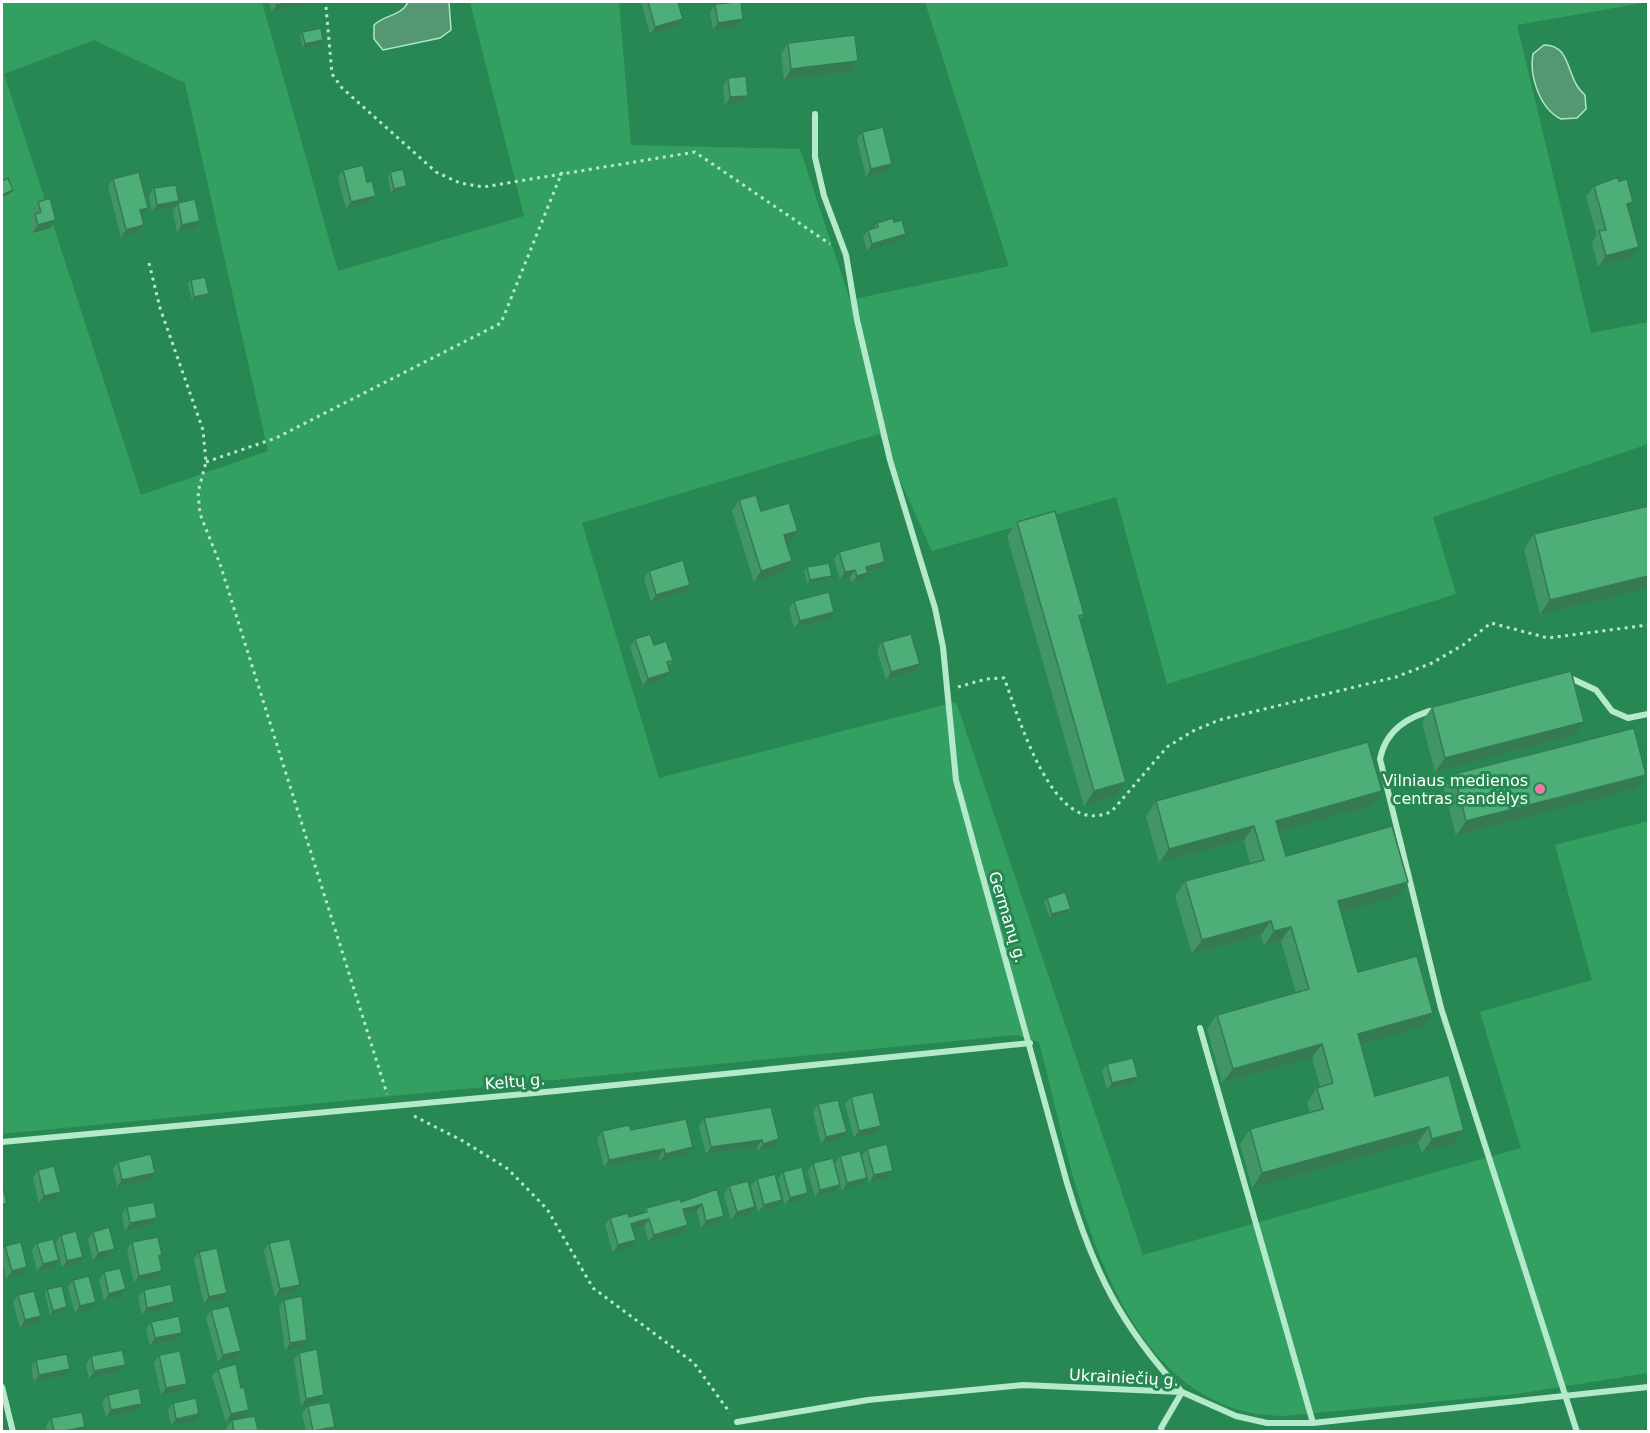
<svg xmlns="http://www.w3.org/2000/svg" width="1650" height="1433" font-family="'DejaVu Sans',sans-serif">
	<rect width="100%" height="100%" fill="#288853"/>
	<path fill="#33a062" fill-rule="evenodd" d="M2,2H262L338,271L524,216L470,2H619L631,145L800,149L850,300L1009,266L925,2H1648L1517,25L1591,333L1648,322V444L1433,517L1456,594L1167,684L1116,497L932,551L879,434L582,523L659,778L956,702L1143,1255L1521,1148L1480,1012L1592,980L1555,845L1648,821V1373L1516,1394L1283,1416C1271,1415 1258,1415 1247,1412C1103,1377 1071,1162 1039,1042L1016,1035L2,1134ZM94,40L185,83L268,451L141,495L4,74Z"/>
	<path fill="#549772" stroke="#a9e9c4" stroke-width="1.5" d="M408,2H449L451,30L440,38L383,50L374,39V25C385,14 401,17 408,2Z
		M1544,45C1573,45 1565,79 1585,95L1586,109L1577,118L1561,119C1540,109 1529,76 1533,54Z"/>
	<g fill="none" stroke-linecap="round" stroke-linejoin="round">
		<path stroke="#b5e9cb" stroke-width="3" stroke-dasharray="3 4.5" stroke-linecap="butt" d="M326,7L332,74L342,88L436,172L460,183L483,187L695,152L830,244
			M149,263L160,308L203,430L206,462L198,492L200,514L220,564L387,1094
			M206,462L276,438L501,323L562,172
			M958,687L986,679L1004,678C1019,716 1053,842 1112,811L1167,747L1193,731L1219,720L1396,677L1432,663L1463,645L1491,623L1548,638L1648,625
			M414,1116L463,1141L508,1169L547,1209L593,1288L694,1363L730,1413"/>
		<path stroke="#b5e9cb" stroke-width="6" d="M815,114V157L824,196L846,255L857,320L890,460L935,608L943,647L956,780L1067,1183C1093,1270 1120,1325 1182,1392
			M1568,677L1596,690L1612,711L1628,718L1648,714
			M1437,709C1409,716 1386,729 1380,759L1441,1008L1577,1432
			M1200,1028L1313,1423
			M2,1142L556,1091L1030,1043
			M2,1387L13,1432
			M737,1422L868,1400L1023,1385L1182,1392L1236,1416L1267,1423H1313L1648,1387
			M1162,1432L1161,1428L1182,1392"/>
	</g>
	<path fill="#429666" d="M269,2H310L272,12Z
		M641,2H678V26L650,34Z
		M715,4L738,27L713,30L710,12Z
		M302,32L321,44L303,48L300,36Z
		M788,43L851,72L784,80L781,54Z
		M728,78L748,96L743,103L725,105L723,86Z
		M862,132L892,164L887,171L866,177L857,139Z
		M343,170L367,182L376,196L370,203L346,209L338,177Z
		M390,172L407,186L405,190L391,193L388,176Z
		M113,179L143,215H142L144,225L139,233L121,237L108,186Z
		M1619,181L1633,202L1628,209L1639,247L1631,258L1598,267L1592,242L1597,235L1586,197L1594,186Z
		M154,188L179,201L174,208L152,212L149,196Z
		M38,202L51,228L32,233L29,221L34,214L33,209Z
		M178,203L200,221L195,228L177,232L173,211Z
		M894,222L906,234L901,241L867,251L863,237L868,230L873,229L877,223Z
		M191,280L209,294L206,297L192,300L188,284Z
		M739,500L761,511L798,531L790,542L787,543L785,572L754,582L732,511Z
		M1648,506L1540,614L1524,549L1534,534Z
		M1017,522L1084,614L1080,620L1126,782L1116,796L1084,806L1007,536Z
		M839,552L885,562L880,569L867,573L862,581L852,583L850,577L840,580L834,559Z
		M807,567L829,579L807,584L804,571Z
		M649,571L690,585L685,592L651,602L644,578Z
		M794,601L829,619L794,628L789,608Z
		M635,639L654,645L673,660L668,667L670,672L664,679L643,686L630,647Z
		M882,642L920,664L915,671L886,680L877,650Z
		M1432,707L1574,736L1435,772L1422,722Z
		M1454,774L1636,789L1456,836L1444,789Z
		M1156,801L1372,806L1279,831L1286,856L1398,896L1341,912L1358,972L1433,1013L1423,1027L1361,1044L1375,1096L1464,1130L1454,1144L1422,1153L1418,1142L1252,1188L1240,1144L1250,1129L1310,1113L1307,1102L1317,1088L1320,1087L1312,1058L1222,1083L1207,1029L1217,1015L1296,993L1281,941L1264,946L1261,935L1192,954L1175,896L1185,881L1250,863L1244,840L1159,863L1146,816Z
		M1047,898L1071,909L1068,912L1050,918L1044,902Z
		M1107,1064L1138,1077L1132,1084L1107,1090L1102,1071Z
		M851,1097L881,1126L876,1133L854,1138L845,1104Z
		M818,1104L847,1132L841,1139L821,1144L813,1112Z
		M771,1107L774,1147L758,1151L757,1147L706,1154L699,1126L704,1118Z
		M631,1130L688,1154L660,1161L659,1157L604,1167L597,1138L602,1131Z
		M867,1149L888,1178L869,1183L862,1156Z
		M840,1156L862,1185L842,1190L840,1185L835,1192L815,1197L808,1171L813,1163H835Z
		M118,1162L155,1173L150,1180L117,1187L113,1169Z
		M38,1170L55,1199L39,1203L33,1178Z
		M783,1172L803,1200L785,1205L778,1179Z
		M757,1179L777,1207L758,1212L751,1186Z
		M729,1186L755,1207L750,1214L731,1220L724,1194Z
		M717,1189L719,1223L701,1228L697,1211L685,1215L688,1225L683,1233L649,1242L644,1226L633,1229L631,1248L613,1253L605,1225L610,1218L629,1217L643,1213L646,1208L681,1202Z
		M127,1207L152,1225L125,1231L122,1214Z
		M93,1232L115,1249L109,1256L93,1261L88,1239Z
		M61,1235L83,1257L78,1264L62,1268L56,1242Z
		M132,1242L162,1255L159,1258L157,1278L134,1283L127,1250Z
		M37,1243L59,1260L54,1267L37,1271L32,1250Z
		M269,1243L300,1285L295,1292L275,1297L264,1251Z
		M5,1246L22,1275L6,1279L2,1260V1251Z
		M199,1252L227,1293L222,1301L204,1304L194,1259Z
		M104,1272L120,1297L104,1301L99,1280Z
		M73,1280L90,1309L75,1313L68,1288Z
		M47,1289L67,1307L65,1311L50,1315L45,1293Z
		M144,1290L169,1309L142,1315L138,1297Z
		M18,1295L36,1324L20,1328L13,1302Z
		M284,1300L302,1347L285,1351L279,1307Z
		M211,1310L241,1351L236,1358L218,1362L206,1318Z
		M151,1322L182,1333L177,1340L150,1346L146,1329Z
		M299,1353L318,1402L301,1406L294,1360Z
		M159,1355L187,1384L182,1391L161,1395L154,1363Z
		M91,1356L120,1372L89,1379L86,1364Z
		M36,1360L65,1376L34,1382L31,1367Z
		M218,1369L244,1418L226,1422L212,1376Z
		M108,1395L137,1411L106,1417L102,1402Z
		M173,1403L199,1414L194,1422L171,1426L168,1410Z
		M308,1406L335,1427L332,1431H306L302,1414Z
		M51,1418L82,1431H47L46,1426Z
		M232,1420L258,1431H227L226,1428Z"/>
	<path fill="#367a53" d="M289,2H310L272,12L277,5Z
		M683,19L678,26L650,34L655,27Z
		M743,19L738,27L713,30L718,23Z
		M323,40L321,44L303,48L305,44Z
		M858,61L851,72L784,80L791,69Z
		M748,96L743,103L725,105L730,97Z
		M892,164L887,171L866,177L871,169Z
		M407,186L405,190L391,193L394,189Z
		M13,190L11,193L2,197V195Z
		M376,196L370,203L346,209L351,202Z
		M179,201L174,208L152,212L157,205Z
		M1633,202L1625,213L1627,204Z
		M148,208L143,215L135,217L140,210Z
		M56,220L51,228L32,233L38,225Z
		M200,221L195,228L177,232L182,225Z
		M144,225L139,233L121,237L126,230Z
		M906,234L901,241L867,251L872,244Z
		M1639,247L1631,258L1598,267L1606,256Z
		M209,294L206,297L192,300L194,297Z
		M798,531L790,542L777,546L784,535Z
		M792,561L785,572L754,582L761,571Z
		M885,562L880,569L861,574L866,567Z
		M855,570L850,577L840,580L845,572Z
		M868,573L862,581L852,583L857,576Z
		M832,576L829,579L807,584L810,580Z
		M1648,576V588L1540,614L1550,600Z
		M690,585L685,592L651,602L656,595Z
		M834,612L829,619L794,628L800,621Z
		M920,664L915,671L886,680L891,672Z
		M670,672L664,679L643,686L648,679Z
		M1584,722L1574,736L1435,772L1445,758Z
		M1646,775L1636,789L1456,836L1466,821Z
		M1126,782L1116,796L1084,806L1094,791Z
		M1382,791L1372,806L1266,835L1276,821Z
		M1254,826L1244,840L1159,863L1169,849Z
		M1408,882L1398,896L1328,916L1338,901Z
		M1071,909L1068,912L1050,918L1052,914Z
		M1271,921L1261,935L1192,954L1202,940Z
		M1291,927L1281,941L1264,946L1274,931Z
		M1433,1013L1423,1027L1348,1048L1358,1034Z
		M1322,1044L1312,1058L1222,1083L1233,1069Z
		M1138,1077L1132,1084L1107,1090L1112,1083Z
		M881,1126L876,1133L854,1138L859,1131Z
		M1429,1127L1418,1142L1252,1188L1262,1173Z
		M1464,1130L1454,1144L1422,1153L1432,1139Z
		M847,1132L841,1139L821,1144L826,1137Z
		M779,1139L774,1147L758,1151L763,1144Z
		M762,1140L757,1147L706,1154L711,1147Z
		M693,1147L688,1154L660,1161L665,1154Z
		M664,1149L659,1157L604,1167L609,1160Z
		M893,1171L888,1178L869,1183L874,1175Z
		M155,1173L150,1180L117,1187L122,1180Z
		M867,1178L862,1185L842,1190L847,1183Z
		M840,1185L835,1192L815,1197L820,1190Z
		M61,1192L55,1199L39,1203L44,1196Z
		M808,1193L803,1200L785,1205L790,1198Z
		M782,1200L777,1207L758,1212L764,1205Z
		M7,1203L2,1211V1205Z
		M702,1204L697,1211L678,1216L683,1209Z
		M755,1207L750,1214L731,1220L737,1212Z
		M724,1216L719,1223L701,1228L706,1221Z
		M157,1218L152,1225L125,1231L130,1223Z
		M649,1219L644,1226L626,1231L631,1224Z
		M688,1225L683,1233L649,1242L654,1235Z
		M636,1240L631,1248L613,1253L618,1245Z
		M115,1249L109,1256L93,1261L98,1253Z
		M83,1257L78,1264L62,1268L67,1261Z
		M59,1260L54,1267L37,1271L43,1264Z
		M27,1267L22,1275L6,1279L12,1271Z
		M162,1271L157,1278L134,1283L139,1276Z
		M300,1285L295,1292L275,1297L280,1289Z
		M126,1289L120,1297L104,1301L109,1294Z
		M227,1293L222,1301L204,1304L209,1297Z
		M96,1302L90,1309L75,1313L80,1306Z
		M174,1302L169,1309L142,1315L147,1308Z
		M67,1307L65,1311L50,1315L53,1311Z
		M41,1316L36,1324L20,1328L25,1320Z
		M182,1333L177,1340L150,1346L155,1338Z
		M307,1340L302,1347L285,1351L290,1343Z
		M241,1351L236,1358L218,1362L223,1355Z
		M126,1365L120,1372L89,1379L94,1371Z
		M70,1369L65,1376L34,1382L39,1375Z
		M187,1384L182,1391L161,1395L166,1388Z
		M324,1395L318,1402L301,1406L306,1399Z
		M142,1404L137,1411L106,1417L111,1410Z
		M249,1410L244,1418L226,1422L231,1414Z
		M199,1414L194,1422L171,1426L176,1419Z
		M85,1427L82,1431H64Z
		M335,1427L332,1431H313Z"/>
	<path fill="#4dae77" stroke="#367a53" stroke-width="1.5" d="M276,2H289L277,5Z
		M648,2H678L683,19L655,27Z
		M736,2H741L743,19L718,23L715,4Z
		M321,28L323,40L305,44L302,32Z
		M855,35L858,61L791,69L788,43Z
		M746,76L748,96L730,97L728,78Z
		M883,127L892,164L871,169L862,132Z
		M363,165L367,182L372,181L376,196L351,202L343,170Z
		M403,169L407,186L394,189L390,172Z
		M139,172L148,208L140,210L144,225L126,230L113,179Z
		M1618,177L1619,181L1627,179L1633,202L1627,204L1639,247L1606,256L1599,231L1606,230L1594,186Z
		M8,178L13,190L2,195V181Z
		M176,185L179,201L157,205L154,188Z
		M50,198L56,220L38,225L35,214L41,212L38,202Z
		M195,199L200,221L182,225L178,203Z
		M893,218L894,222L902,220L906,234L872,244L868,230L878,227L877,223Z
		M205,277L209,294L194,297L191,280Z
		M756,495L761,511L789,503L798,531L784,535L792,561L761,571L739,500Z
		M1648,506V576L1550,600L1534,534Z
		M1055,511L1084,614L1079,616L1126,782L1094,791L1017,522Z
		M880,541L885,562L866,567L868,573L857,576L855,570L845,572L839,552Z
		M683,560L690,585L656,595L649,571Z
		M829,563L832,576L810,580L807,567Z
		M829,592L834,612L800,621L794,601Z
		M650,634L654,645L666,641L673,660L667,662L670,672L648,679L635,639Z
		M911,634L920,664L891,672L882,642Z
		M1571,671L1584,722L1445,758L1432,707Z
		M1634,728L1646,775L1466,821L1454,774Z
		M1368,742L1382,791L1276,821L1286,856L1392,826L1408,882L1338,901L1358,972L1417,956L1433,1013L1358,1034L1375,1096L1449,1075L1464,1130L1432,1139L1429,1127L1262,1173L1250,1129L1323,1109L1317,1088L1333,1083L1322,1044L1233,1069L1217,1015L1309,989L1291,927L1274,931L1271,921L1202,940L1185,881L1264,860L1254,826L1169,849L1156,801Z
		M1065,892L1071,909L1052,914L1047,898Z
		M1133,1058L1138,1077L1112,1083L1107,1064Z
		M873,1092L881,1126L859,1131L851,1097Z
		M838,1100L847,1132L826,1137L818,1104Z
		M771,1107L779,1139L763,1144L762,1140L711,1147L704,1118Z
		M686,1119L693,1147L665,1154L664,1149L609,1160L602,1131L629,1125L631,1130Z
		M887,1144L893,1171L874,1175L867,1149Z
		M860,1151L867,1178L847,1183L840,1156Z
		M151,1154L155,1173L122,1180L118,1162Z
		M833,1158L840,1185L820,1190L813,1163Z
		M54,1166L61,1192L44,1196L38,1170Z
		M802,1167L808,1193L790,1198L783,1172Z
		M775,1174L782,1200L764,1205L757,1179Z
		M748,1181L755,1207L737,1212L729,1186Z
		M2,1183L7,1203L2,1205Z
		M717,1189L724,1216L706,1221L702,1204L693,1207L683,1209L688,1225L654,1235L649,1219L640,1221L631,1224L636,1240L618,1245L610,1218L628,1213L629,1217L647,1212L646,1208L680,1199L681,1202Z
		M154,1202L157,1218L130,1223L127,1207Z
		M109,1227L115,1249L98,1253L93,1232Z
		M76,1231L83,1257L67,1261L61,1235Z
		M158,1237L162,1255L159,1256L162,1271L139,1276L132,1242Z
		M53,1239L59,1260L43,1264L37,1243Z
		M290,1239L300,1285L280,1289L269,1243Z
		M21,1242L27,1267L12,1271L5,1246Z
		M217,1248L227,1293L209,1297L199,1252Z
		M120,1268L126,1289L109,1294L104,1272Z
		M89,1276L96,1302L80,1306L73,1280Z
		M171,1284L174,1302L147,1308L144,1290Z
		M62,1286L67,1307L53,1311L47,1289Z
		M34,1291L41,1316L25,1320L18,1295Z
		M302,1296L307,1340L290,1343L284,1300Z
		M229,1306L241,1351L223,1355L211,1310Z
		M179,1316L182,1333L155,1338L151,1322Z
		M317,1349L324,1395L306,1399L299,1353Z
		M122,1350L126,1365L94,1371L91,1356Z
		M180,1351L187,1384L166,1388L159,1355Z
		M67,1354L70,1369L39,1375L36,1360Z
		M236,1364L241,1388L244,1387L249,1410L231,1414L218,1369Z
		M139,1388L142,1404L111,1410L108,1395Z
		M196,1398L199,1414L176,1419L173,1403Z
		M330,1402L335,1427L313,1431L308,1406Z
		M82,1412L85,1427L64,1431H54L51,1418Z
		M255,1416L258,1431H234L232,1420Z"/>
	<circle fill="#f07baa" stroke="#288853" stroke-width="2" cx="1540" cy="789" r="6"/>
	<g text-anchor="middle" stroke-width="6" stroke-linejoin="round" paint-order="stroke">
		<g font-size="16" fill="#fff" stroke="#288853" text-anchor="end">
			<text x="1528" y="786">Vilniaus medienos<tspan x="1528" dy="18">centras sandėlys</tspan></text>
		</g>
		<g font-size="16" fill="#fff" stroke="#288853">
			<text transform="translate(1008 917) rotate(73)" y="6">Germanų g.</text>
			<text transform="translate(515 1081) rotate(-5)" y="6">Keltų g.</text>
			<text transform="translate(1124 1377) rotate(3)" y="6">Ukrainiečių g.</text>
		</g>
	</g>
	<rect width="1650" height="1433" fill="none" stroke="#ffffff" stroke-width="6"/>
</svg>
